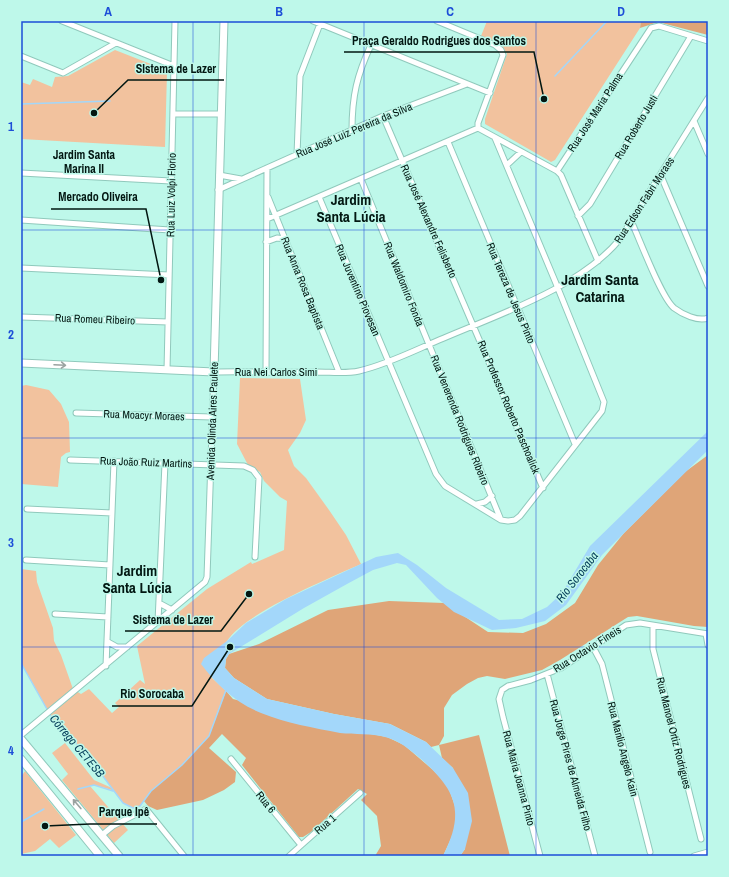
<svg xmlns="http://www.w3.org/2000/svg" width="729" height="877" font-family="'Archivo Narrow',sans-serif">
	<rect width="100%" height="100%" fill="#bef8ea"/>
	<path fill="#f2c29e" d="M487,21H641L640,28L555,160L551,162L546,159L485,124V119L507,54L501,44L481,36Z
		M115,50L166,70L167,72L165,147L21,139V82L30,85L33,79L52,87L55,77L68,76Z
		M240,378L300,379L306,420L300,433L288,450L294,466L306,478L329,510L346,535L361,564C328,579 246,612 227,641C220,651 216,666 212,678L226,691L209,736L182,765L151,791L140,806L133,808L123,803L87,755L53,720L24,668L21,663V569L36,571L37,582L53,628L54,641L61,655L73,689L81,694L89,689L112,713L119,707L115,703L140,680L145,684L137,646L207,589L251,562L252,564L284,550L287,501L280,497L264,481L260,472L248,465L237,444Z
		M26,385L49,390L61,404L69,422L70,452L66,453L61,457L58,487L21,484V386Z
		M65,743L94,780L112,788V790L94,785L90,786L128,830L114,843L62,780L68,774L52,753Z
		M25,771L76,835L59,848L50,839L35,851L21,854V777Z"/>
	<path fill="#dfa578" d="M641,21H708V35L658,22L640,28Z
		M708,455V627L694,626L637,616L628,617L560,660L542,670L505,679L487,676L478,678L467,684L452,695L444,708V736L439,745L479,735L510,856H460L465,849L453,768L442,758L439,745L431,747L426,742L390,724L334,714L267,699L234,678L225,668L226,659L229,654L259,644L328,610L389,601L444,603L488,632L523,633L546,624L575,603L598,565L624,533L685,472Z
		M226,691L233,699L371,734L387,737L404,745L433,770L448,786L456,809L455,830L443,856H375L381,846L377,816L361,800L367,794L358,789L311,832L303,837H299L242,765L246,758L222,734L209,748L236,772L235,782L224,790L203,800L157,810L148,806L144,801L151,791L182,765L209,736Z"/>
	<path fill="#a3d7fa" d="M708,431V450L602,555L566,605L545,621L516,628L492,630L454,612L437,598L406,565L397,563L373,570L347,584L304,608L229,654L226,659L225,668L234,678L267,699L334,714L390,724L426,742L453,768L468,793L472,821L465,849L460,856H443C465,812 457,791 421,759C410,750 399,740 385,737C371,733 355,735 340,733C314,728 286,723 261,713C236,703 217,685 201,664L204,658L227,641L246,623L286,599L376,557L398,553L417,565L446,588L499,620L522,619L547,607L562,593L590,546Z"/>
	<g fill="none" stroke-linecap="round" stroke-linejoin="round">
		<path stroke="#a3d7fa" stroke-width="1.5" d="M555,76L607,21
			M21,104L110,101
			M21,663L53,720L87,755L123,803L133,808L140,806L151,791L182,765L209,736L226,690
			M78,789L94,785L113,791
			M21,822L44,809"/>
		<defs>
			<path id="street" d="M62,21L174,66
				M313,21L490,93
				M21,56L63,73L116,43
				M173,114H220
				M383,116L543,488
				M694,121L708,154
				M478,128L557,171L561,175L598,261
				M352,130C352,96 357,75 371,45
				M448,142L575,444
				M297,155L300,76L320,24
				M507,165L521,152
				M557,171L651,28L659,26L708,41
				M21,173L171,181
				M219,175L241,179
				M661,176L708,286
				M361,179L501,520
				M218,190L383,116L467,84
				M268,197L339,372
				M319,197L436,474L445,486L501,520L508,521L515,520L520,516L602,411L604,402L555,281L495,138
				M578,216L590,204L691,36
				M267,219L478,128V123L503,55L501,50L495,45L437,21
				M21,220L170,230
				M632,223C640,240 661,297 674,308C682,314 698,322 708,318
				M266,242L277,238L286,239
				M21,268L169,275
				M21,317L168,322
				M167,370L175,21
				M266,373L267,168
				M76,413L212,417
				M70,460L244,466L253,470L259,478L255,557
				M477,504L485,502L492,496
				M27,509L112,513
				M26,560L110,565
				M159,603L172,610
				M55,614L108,617
				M158,622L165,463
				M653,626V649L701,839
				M706,634L708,645
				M108,642L117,647H127
				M593,647L602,664L650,852
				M106,666L114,461
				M547,674L595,856
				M21,735L205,582L207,577L214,372C248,371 283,373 317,372C331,372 346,374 359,371C389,364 417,349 444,338C500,314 581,287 620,239L708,98
				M231,759L301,845
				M102,835L113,826L146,809L184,856
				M289,856L360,793
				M540,856L503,717L499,699L502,690L508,686L531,680L561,668L626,625L640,623L708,634
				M694,856L708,852"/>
			<path id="secondary" d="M21,363L214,372L224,21
				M21,739L119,856
				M21,759L100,856"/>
		</defs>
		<use href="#street" stroke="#90c9bc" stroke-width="7"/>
		<use href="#secondary" stroke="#90c9bc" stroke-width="9"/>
		<use href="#street" stroke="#fff" stroke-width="5"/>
		<use href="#secondary" stroke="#fff" stroke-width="7"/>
	</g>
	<defs><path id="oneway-shaft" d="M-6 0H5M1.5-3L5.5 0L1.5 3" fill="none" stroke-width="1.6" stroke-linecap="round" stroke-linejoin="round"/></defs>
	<g stroke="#9aa2a0">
		<use href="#oneway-shaft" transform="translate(60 365) rotate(3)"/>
		<use href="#oneway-shaft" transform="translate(77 804) rotate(-130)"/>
	</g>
	<path fill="none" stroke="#1d4ed8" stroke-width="1" stroke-opacity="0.55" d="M193,21V856M364,21V856M536,21V856M21,230H708M21,438H708M21,647H708"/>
	<g text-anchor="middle" stroke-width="3" stroke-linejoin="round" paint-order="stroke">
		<g font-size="11" fill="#021712" stroke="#bef8ea">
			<text transform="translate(595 112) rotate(-57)" y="4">Rua José Maria Palma</text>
			<text transform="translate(636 127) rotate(-59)" y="4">Rua Roberto Justi</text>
			<text transform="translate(354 130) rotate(-23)" y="4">Rua José Luiz Pereira da Silva</text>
			<text transform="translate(171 195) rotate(-89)" y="4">Rua Luiz Volpi Florio</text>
			<text transform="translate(644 200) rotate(-57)" y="4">Rua Edson Fabri Moraes</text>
			<text transform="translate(429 221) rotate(66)" y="4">Rua José Alexandre Felisberto</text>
			<text transform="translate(303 283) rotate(68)" y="4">Rua Anna Rosa Baptista</text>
			<text transform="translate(404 284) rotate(68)" y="4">Rua Waldomiro Fonda</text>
			<text transform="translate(358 290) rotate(67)" y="4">Rua Juventino Piovesan</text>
			<text transform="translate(511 293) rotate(67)" y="4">Rua Tereza de Jesus Pinto</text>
			<text transform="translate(95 319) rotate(2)" y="4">Rua Romeu Ribeiro</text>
			<text x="276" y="376">Rua Nei Carlos Simi</text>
			<text transform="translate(509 407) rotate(67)" y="4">Rua Professor Roberto Paschoalick</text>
			<text transform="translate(144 415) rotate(2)" y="4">Rua Moacyr Moraes</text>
			<text transform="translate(460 420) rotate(68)" y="4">Rua Venerenda Rodrigues Ribeiro</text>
			<text transform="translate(212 421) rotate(-88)" y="4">Avenida Olinda Aires Paulete</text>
			<text transform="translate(146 462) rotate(2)" y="4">Rua João Ruiz Martins</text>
			<text transform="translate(587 649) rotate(-32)" y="4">Rua Octavio Fineis</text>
			<text transform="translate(674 733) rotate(76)" y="4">Rua Manoel Ortiz Rodrigues</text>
			<text transform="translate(623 749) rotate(76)" y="4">Rua Manlio Angelo Kain</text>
			<text transform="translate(571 765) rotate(75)" y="4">Rua Jorge Pires de Almeida Filho</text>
			<text transform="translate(519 778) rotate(75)" y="4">Rua Maria Joanna Pinto</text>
			<text transform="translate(266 802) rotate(51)" y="4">Rua 6</text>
			<text transform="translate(325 824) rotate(-41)" y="4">Rua 1</text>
		</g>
		<g font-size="12" font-weight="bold" fill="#021712" stroke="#bef8ea">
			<text x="84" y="159">Jardim Santa<tspan x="84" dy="14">Marina II</tspan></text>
		</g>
		<g font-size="12" font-style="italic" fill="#053d5a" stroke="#bef8ea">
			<text transform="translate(577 577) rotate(-52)" y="4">Rio Sorocaba</text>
			<text transform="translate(77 746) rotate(50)" y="4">Córrego CETESB</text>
		</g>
		<g font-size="15" font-weight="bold" fill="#021712" stroke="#bef8ea">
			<text x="351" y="205">Jardim<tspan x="351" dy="17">Santa Lúcia</tspan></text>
			<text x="600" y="285">Jardim Santa<tspan x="600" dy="17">Catarina</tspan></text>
			<text x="137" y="576">Jardim<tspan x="137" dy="17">Santa Lúcia</tspan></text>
		</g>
	</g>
	<path fill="none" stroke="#021712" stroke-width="1.5" d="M544 99L534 52H344M94 113L128 80H224M161 280L146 209H51M249 594L221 631H125M230 647L192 706H112M45 826L90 824H157"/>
	<g fill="#021712" stroke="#bef8ea" stroke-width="1.5">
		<circle cx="544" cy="99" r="4"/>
		<circle cx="94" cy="113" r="4"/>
		<circle cx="161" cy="280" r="4"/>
		<circle cx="249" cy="594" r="4"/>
		<circle cx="230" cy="647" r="4"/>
		<circle cx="45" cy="826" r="4"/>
	</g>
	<g font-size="12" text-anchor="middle" font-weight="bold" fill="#021712" stroke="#bef8ea" stroke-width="3" stroke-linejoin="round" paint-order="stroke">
		<text x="439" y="45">Praça Geraldo Rodrigues dos Santos</text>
		<text x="176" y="73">SIstema de Lazer</text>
		<text x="98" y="201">Mercado Oliveira</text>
		<text x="173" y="624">Sistema de Lazer</text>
		<text x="152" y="698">Rio Sorocaba</text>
		<text x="124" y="816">Parque Ipê</text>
	</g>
	<rect width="729" height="877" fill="none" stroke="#bef8ea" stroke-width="44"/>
	<rect x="22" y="22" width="685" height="833" fill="none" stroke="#1d4ed8" stroke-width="1.5"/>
	<g font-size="13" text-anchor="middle" font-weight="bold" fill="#1d4ed8">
		<text x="108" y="16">A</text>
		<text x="279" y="16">B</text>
		<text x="450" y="16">C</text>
		<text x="621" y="16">D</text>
		<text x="11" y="131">1</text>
		<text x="11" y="339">2</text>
		<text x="11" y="547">3</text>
		<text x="11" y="755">4</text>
	</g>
</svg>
